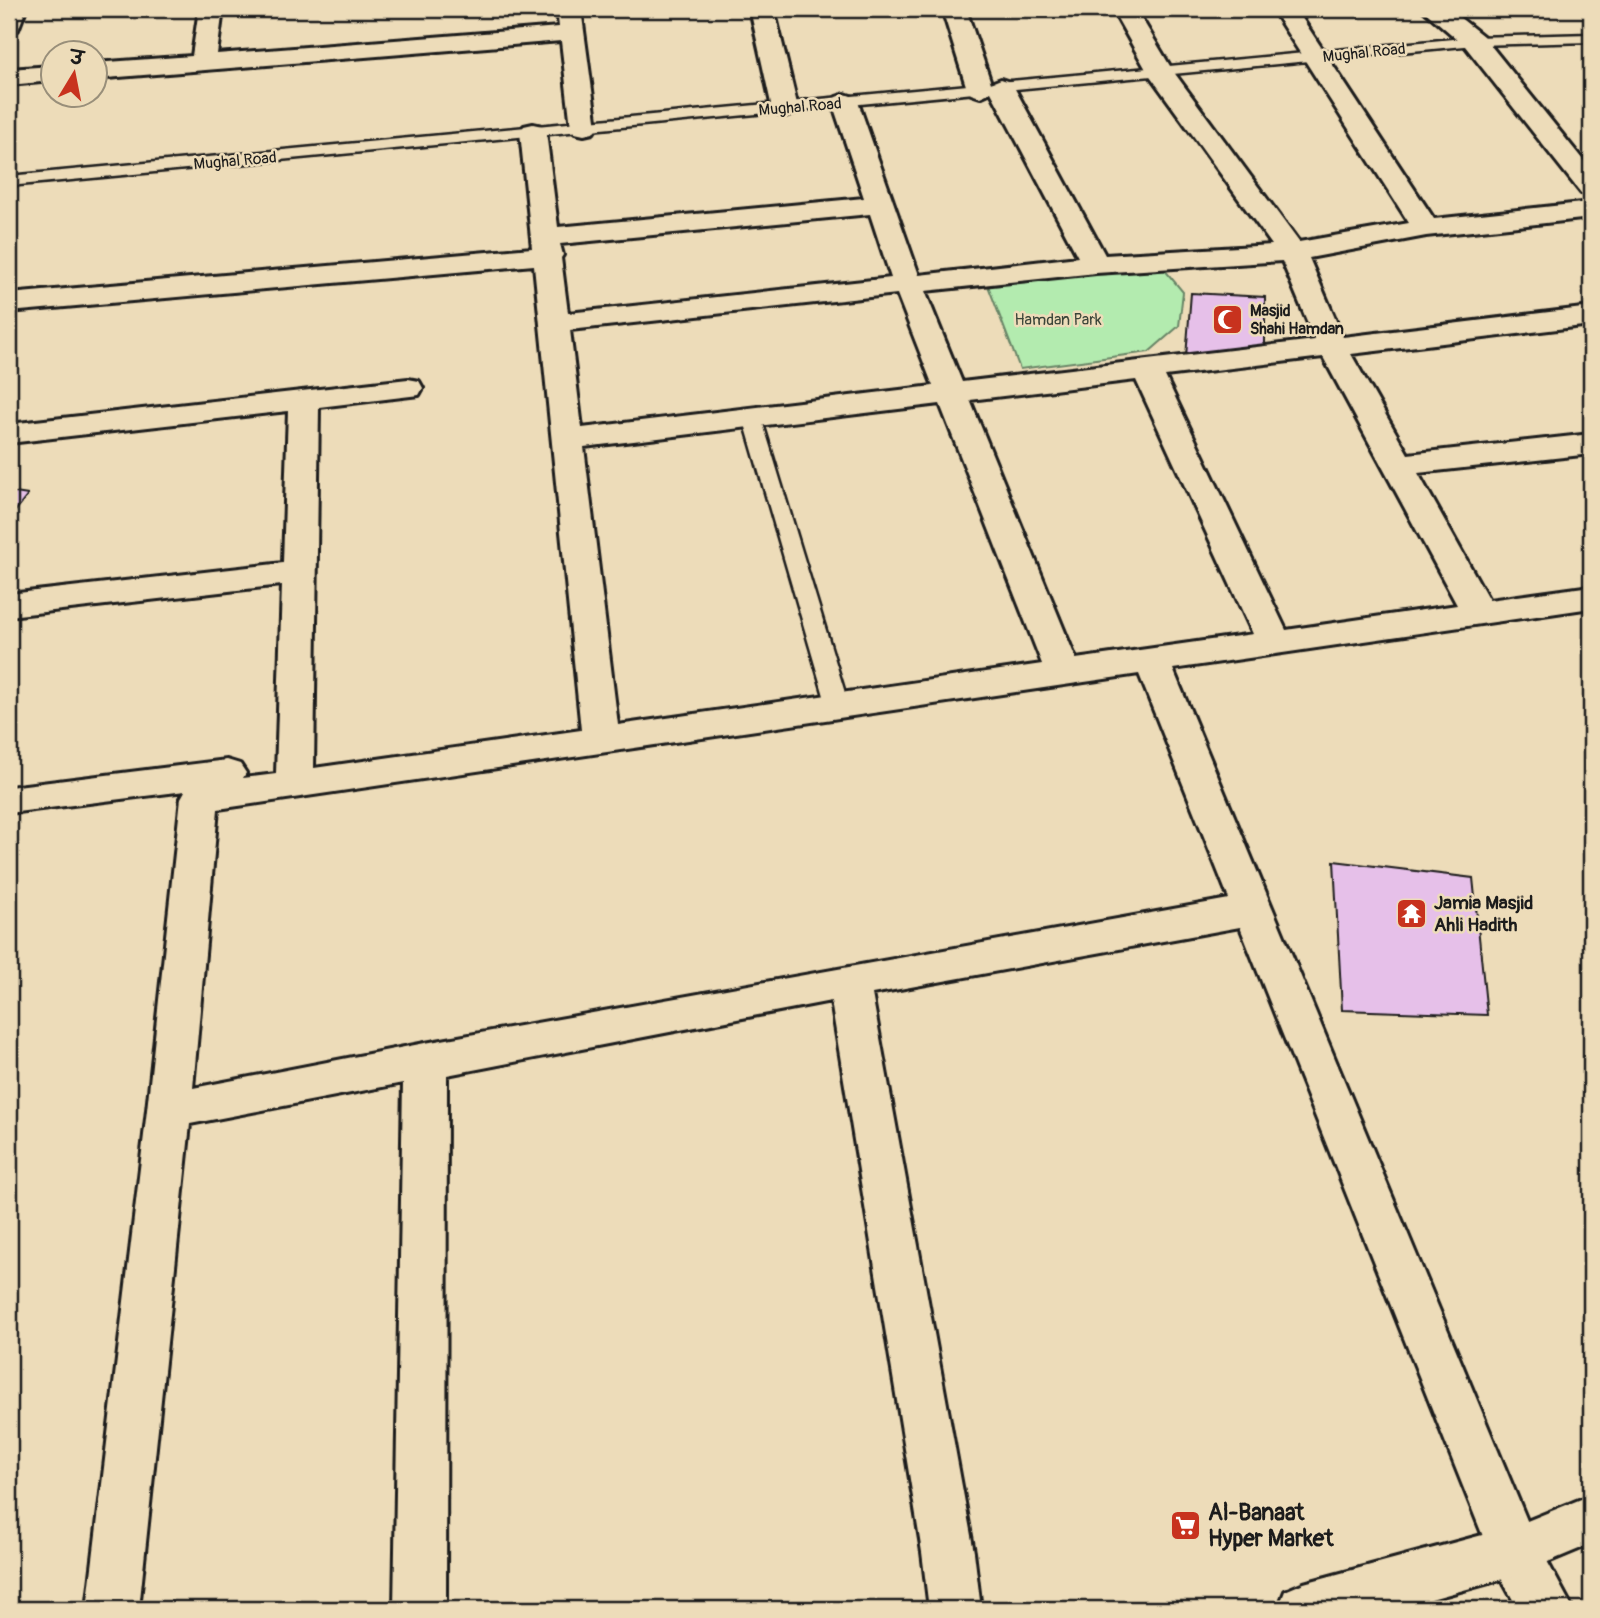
<svg xmlns="http://www.w3.org/2000/svg" width="1600" height="1618" font-family="Pangolin,'Playpen Sans Deva',sans-serif">
	<rect width="100%" height="100%" fill="#eddcb9"/>
	<filter id="ink" filterUnits="userSpaceOnUse"><feTurbulence type="fractalNoise" baseFrequency=".0143" numOctaves="2"/><feDisplacementMap in="SourceGraphic" scale="14" xChannelSelector="R" yChannelSelector="G"/><feConvolveMatrix kernelMatrix="1 2 1 2 8 2 1 2 1" color-interpolation-filters="sRGB"/></filter>
	<g filter="url(#ink)">
		<path fill="#b3ebaf" stroke="#688466" stroke-width="2" d="M1159,263L1183,292L1179,326L1149,352L1020,369L987,283Z"/>
		<path fill="#e6c0e9" stroke="#1c1c1c" stroke-width="2" d="M1191,293L1265,297V350L1186,357Z
			M9,492L28,495L9,519Z
			M1334,861L1473,878L1487,1015L1342,1010Z"/>
		<g fill="none" stroke-linecap="round" stroke-linejoin="round">
			<defs>
				<path id="lane" d="M1591,34V42L1474,45L9,186V176L1474,37Z
					M752,411L761,417L849,706L846,711L838,713L830,711L827,706L743,417Z"/>
				<path id="street" d="M9,9H26L18,30L9,32Z
					M199,9H223L217,54L559,27L557,9H581L597,127L593,133L584,135L575,133L571,127L561,41L94,79V63L192,56Z
					M750,9H774L798,108L794,113L785,116L776,113L772,108Z
					M942,9H966L991,83L1001,79L1010,82L1014,87L1105,255L1272,245L1148,73L1112,9H1136L1173,71L1299,242L1409,223L1272,9H1296L1434,219L1591,202V218L1426,236L1309,258L1343,337L1591,307V325L1351,354L1408,454L1591,434V454L1418,473L1489,600L1591,586V608L1173,669L1533,1535L1573,1609H1518L1496,1569L1240,927L872,994L974,1552L981,1609H929L922,1552L831,1001L447,1075L446,1609H394L403,1083L190,1124L139,1609H87L147,1110L181,798L185,791L9,813V787L227,760L240,764L246,773L243,778L276,774L282,585L9,616V594L283,563L288,411L9,443V424L408,379L419,381L423,388L419,395L319,407L314,768L581,730L534,265L9,312V294L532,248L520,132L524,126L533,124L542,126L546,132L558,227L864,198L832,102L836,97L845,94L854,97L858,102L919,275L1078,257L991,92L980,97L971,94L967,89ZM870,214L891,278L568,313L561,258L563,255L560,244ZM1282,261L1315,340L962,382L925,291L1096,273ZM897,294L933,386L582,428L570,330ZM1323,357L1457,605L1286,630L1165,376ZM1136,380L1253,634L1076,659L970,400ZM940,404L1042,664L618,725L584,447ZM1139,674L1229,899L425,1043L193,1088L218,809Z
					M1422,9H1449L1483,36L1591,170V195L1581,193L1465,46Z
					M52,66V81L9,85V69Z"/>
				<path id="primary" d="M1591,1495V1544L1514,1576L1395,1609H1278L1285,1591L1304,1583L1512,1527Z"/>
			</defs>
			<use href="#lane" stroke="#1c1c1c" stroke-width="5"/>
			<use href="#street" stroke="#1c1c1c" stroke-width="6"/>
			<use href="#primary" stroke="#1c1c1c" stroke-width="6"/>
			<use href="#lane" fill="#eddcb9" fill-rule="evenodd"/>
			<use href="#street" fill="#eddcb9" fill-rule="evenodd"/>
			<use href="#primary" fill="#eddcb9" fill-rule="evenodd"/>
		</g>
	</g>
	<defs>
		<symbol id="mosque-square" viewBox="-11 -11 22 22"><rect x="-9" y="-9" width="18" height="18" rx="4" fill="#c8321e" stroke="#eddcb9"/><path d="M3.5-4.9A6 6 0 1 0 3.5 4.9A5 5 0 1 1 3.5-4.9Z" fill="#fff"/></symbol>
		<symbol id="temple-square" viewBox="-11 -11 22 22"><rect x="-9" y="-9" width="18" height="18" rx="4" fill="#c8321e" stroke="#eddcb9"/><path d="M0-6L5-2H3V0L6.5 2.5H4V6H1.5V3h-3V6H-4V2.5H-6.5L-3 0V-2H-5Z" fill="#fff"/></symbol>
		<symbol id="supermarket-square" viewBox="-11 -11 22 22"><rect x="-9" y="-9" width="18" height="18" rx="4" fill="#c8321e" stroke="#eddcb9"/><path d="M-6-5.5h2.5l.6 2H6L4.5 2H-2.5L-4.4-4H-6ZM-1.5 3.2a1.3 1.3 0 1 0 .1 0ZM3 3.2a1.3 1.3 0 1 0 .1 0Z" fill="#fff"/></symbol>
	</defs>
	<g fill-rule="evenodd">
		<use href="#mosque-square" x="1210" y="302" width="35" height="35"/>
		<use href="#temple-square" x="1394" y="896" width="35" height="35"/>
		<use href="#supermarket-square" x="1168" y="1508" width="35" height="35"/>
	</g>
	<g text-anchor="middle" stroke-width="5" stroke-linejoin="round" paint-order="stroke">
		<g font-size="16" fill="#1c1c1c" stroke="#eddcb9">
			<text transform="translate(1364 52) rotate(-6)" y="6">Mughal Road</text>
			<text transform="translate(800 106) rotate(-5)" y="6">Mughal Road</text>
			<text transform="translate(235 160) rotate(-5)" y="6">Mughal Road</text>
		</g>
		<g font-size="16" font-weight="bold" fill="#1c1c1c" stroke="#eddcb9" text-anchor="start">
			<text x="1250" y="316">Masjid<tspan x="1250" dy="18">Shahi Hamdan</tspan></text>
		</g>
		<g font-size="16" fill="#3a4539" stroke="#eddcb9">
			<text x="1058" y="325">Hamdan Park</text>
		</g>
		<g font-size="19" font-weight="bold" fill="#1c1c1c" stroke="#eddcb9" text-anchor="start">
			<text x="1434" y="909">Jamia Masjid<tspan x="1434" dy="22">Ahli Hadith</tspan></text>
		</g>
		<g font-size="23" font-weight="bold" fill="#1c1c1c" stroke="#eddcb9" text-anchor="start">
			<text x="1208" y="1520">Al-Banaat<tspan x="1208" dy="26">Hyper Market</tspan></text>
		</g>
	</g>
	<rect width="1600" height="1618" fill="none" stroke="#eddcb9" stroke-width="35"/>
	<rect x="18" y="18" width="1565" height="1583" fill="none" stroke="#1c1c1c" stroke-width="2.5" filter="url(#ink)"/>
	<g transform="translate(74 74) rotate(10)"><circle r="33" fill="#eddcb9" stroke="#998f7a" stroke-width="2"/>
	<path d="M0-5L12 26L0 18L-12 26Z" fill="#c8321e"/>
	<text y="-10" font-size="19" font-weight="bold" text-anchor="middle" fill="#1c1c1c">उ</text>
	</g>
</svg>
